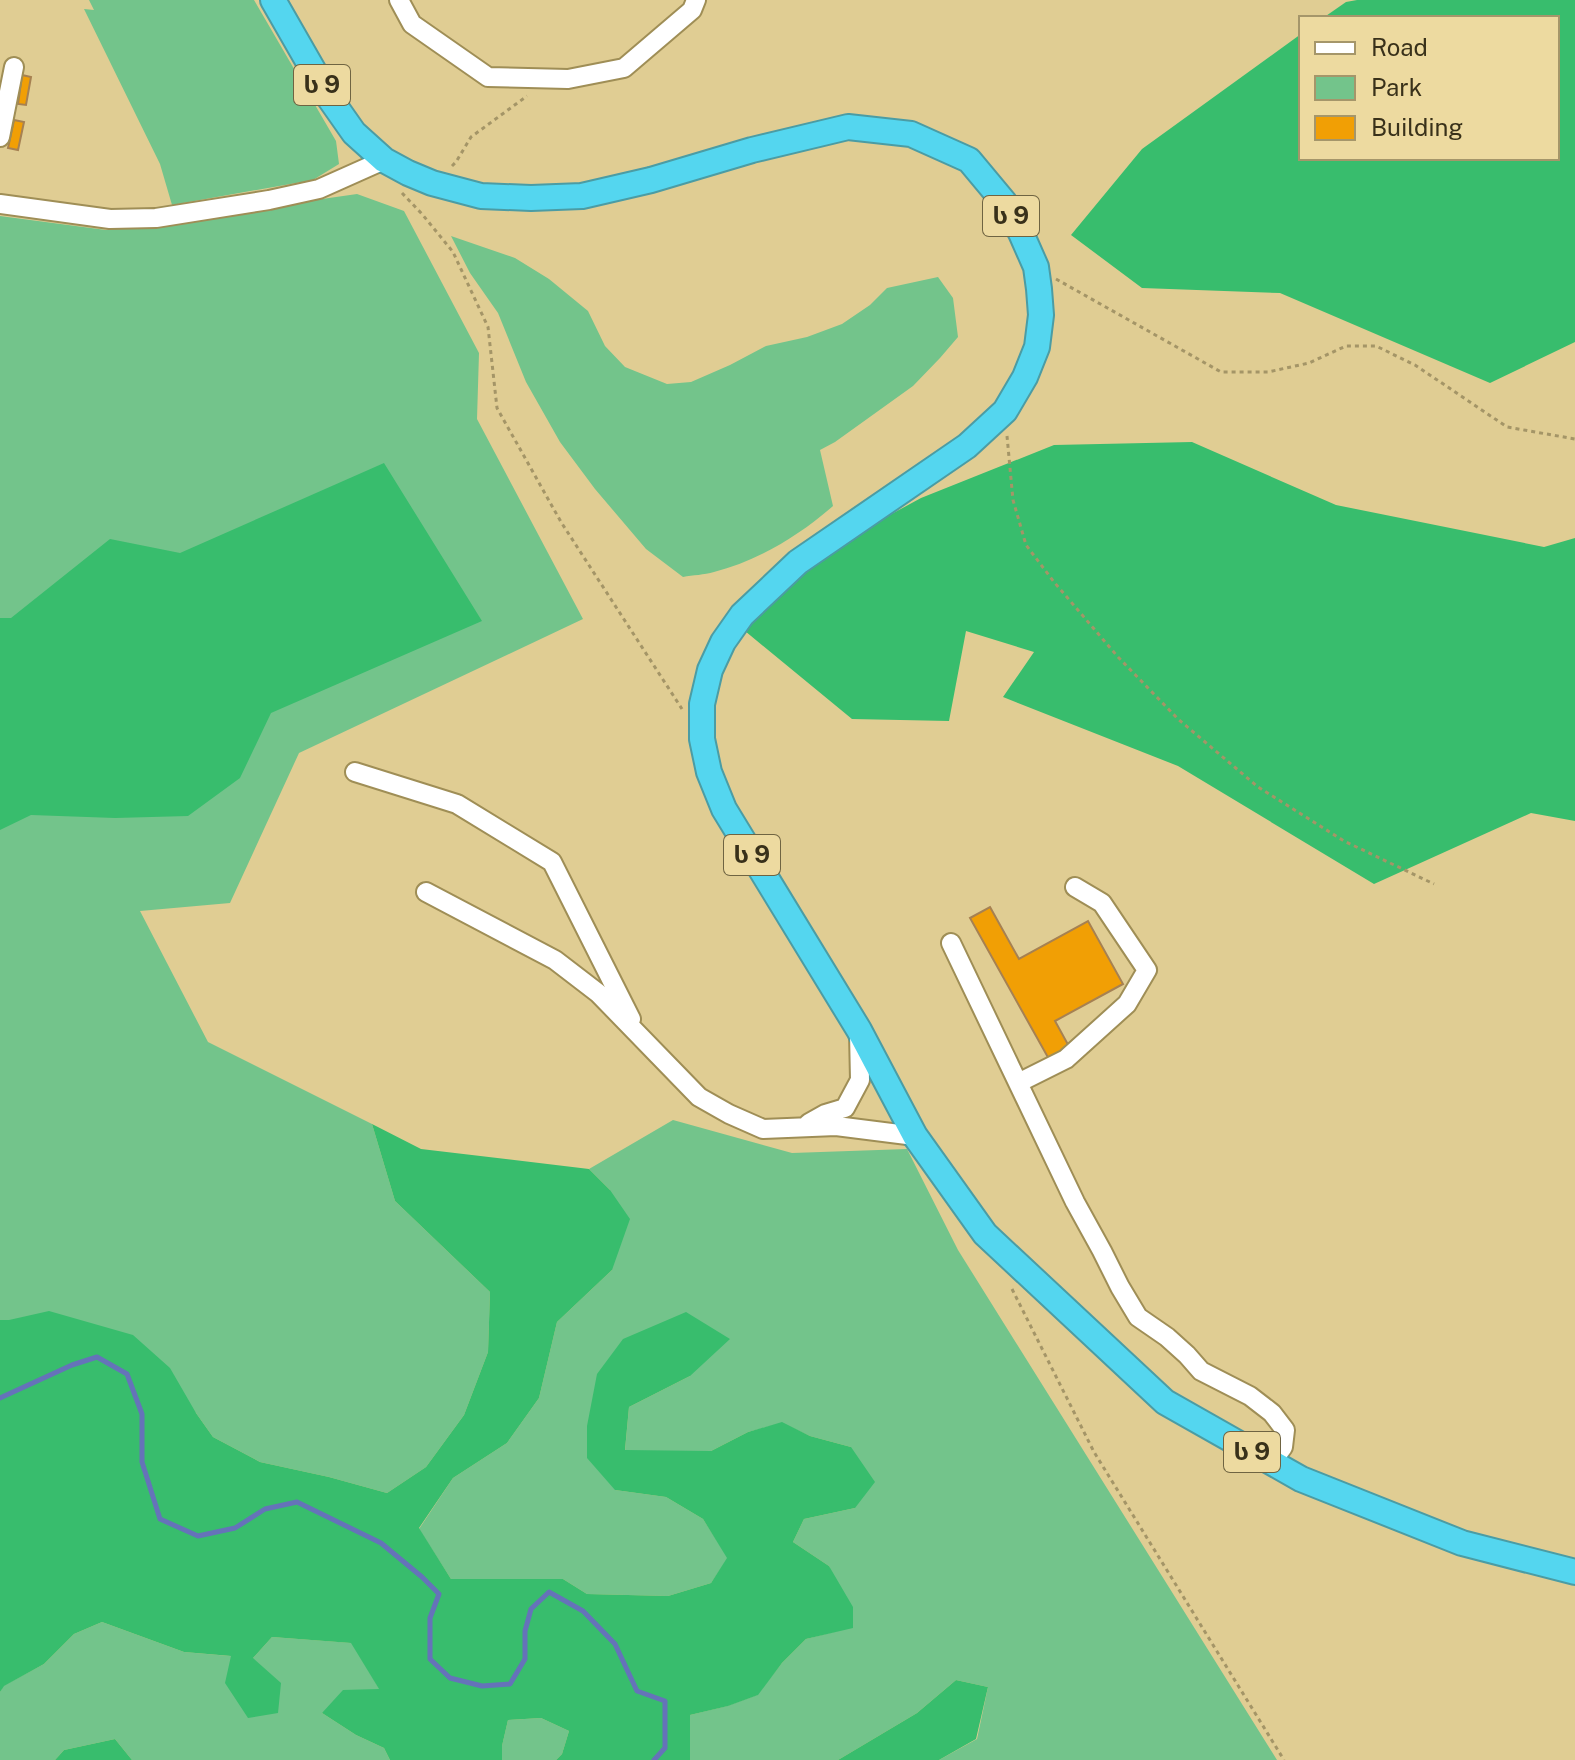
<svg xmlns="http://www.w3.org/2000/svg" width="1575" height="1760" font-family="'Public Sans','Noto Sans Georgian',sans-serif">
	<rect width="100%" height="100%" fill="#e0cd93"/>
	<path fill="#73c48b" d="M89,0H254L336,141L339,164L313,180L172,205L160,164L84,9L94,10Z
		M357,194L404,211L479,353L477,419L583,619L299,753L230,903L140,911L208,1042L372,1124L395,1201L490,1292L488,1352L464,1415L426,1467L387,1493L329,1477L260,1462L213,1437L196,1413L9,1320H0V216L106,230Z
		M451,236L515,258L549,279L588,311L605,346L625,367L667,384L691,382L730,365L766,346L807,337L842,324L870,305L887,288L938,277L953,298L958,337L940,358L913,386L835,442L820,450L833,506C799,536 757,561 714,572C704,575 693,575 683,577L646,549L595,489L560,442L526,382L498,313L470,273Z
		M673,1120L792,1153L907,1149L958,1250L1277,1760H939L977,1739L988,1687L956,1680L917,1713L838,1760H690V1715L727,1706L757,1695L782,1663L806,1639L853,1627L829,1566L793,1542L804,1519L855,1508L851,1447L810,1436L782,1423L748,1432L711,1451H625L629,1407L690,1376L623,1339L615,1490L666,1497L703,1519L728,1558L711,1583L668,1596L587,1594L563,1579H451L419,1529L453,1478L507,1443L539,1398L557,1322L612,1270L610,1190L589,1169Z
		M102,1622L184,1652L253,1658L272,1637L352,1643L380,1690L322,1713L356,1735L384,1748L390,1760H132L115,1739L64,1750L55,1760H0V1692L3,1686L44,1664L74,1634Z
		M541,1718L569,1731L562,1754L556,1760H502V1746L508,1720Z"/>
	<path fill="#38bd6d" d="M1357,0H1575V342L1490,383L1280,293L1142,288L1071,235L1142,149L1301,34V158H1557V18H1323L1346,2Z
		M1192,442L1336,505L1544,547L1575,538V821L1531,813L1374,884L1178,766L1003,697L1034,652L966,631L949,721L852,719L745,631L783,573L921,498L1054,445Z
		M384,463L482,621L271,713L240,778L188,816L115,818L31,815L0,830V618H11L110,539L180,553Z
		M372,1124L421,1149L589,1169L610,1190L630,1219L612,1270L557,1322L539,1398L507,1443L453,1478L419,1528L451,1579H563L587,1594L668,1596L711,1583L727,1558L703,1519L666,1497L615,1490L587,1458V1426L597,1374L623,1339L686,1312L730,1339L690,1376L629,1407L625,1450L711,1451L748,1432L782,1422L810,1436L851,1447L875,1482L855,1508L804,1519L793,1542L829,1566L853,1607V1628L806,1639L782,1663L758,1695L728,1706L690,1715V1760H556L562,1754L569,1731L541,1718L508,1720L502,1746V1760H390L384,1748L356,1735L322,1713L343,1690L379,1689L351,1643L272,1637L253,1658L281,1683L278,1713L248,1718L225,1683L231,1656L184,1652L102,1622L74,1634L44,1664L4,1686L0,1692V1320H9L49,1311L133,1335L170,1368L196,1413L213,1437L260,1462L329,1477L387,1493L426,1467L464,1415L488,1352L490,1292L395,1201Z
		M956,1680L988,1687L976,1739L939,1760H838L917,1713Z
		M115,1739L132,1760H55L64,1750Z"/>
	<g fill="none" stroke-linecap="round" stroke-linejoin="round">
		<path stroke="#6573b9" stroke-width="5" d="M0,1398L72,1365L97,1357L127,1374L142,1414V1462L160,1519L198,1536L235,1528L265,1509L297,1502L381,1543L422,1577L439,1594L430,1618V1659L450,1678L482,1686L510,1684L525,1659V1631L531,1609L549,1592L583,1611L615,1644L637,1691L665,1701V1748L654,1760"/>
	</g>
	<path fill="#f19f05" stroke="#a68152" stroke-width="2" d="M22,75L31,77L26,105L18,104Z
		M14,120L24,122L18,150L8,148Z
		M990,907L1019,959L1088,921L1123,984L1055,1021L1071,1050L1050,1061L970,918Z"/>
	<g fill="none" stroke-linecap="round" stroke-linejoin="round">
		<defs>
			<path id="minor" d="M399,0L412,24L488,77L568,79L624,68L692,10L696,0
				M0,137L14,67
				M0,204L110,219L156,218L269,200L319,189L384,160
				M355,772L457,804L552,862L631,1019
				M426,892L555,960L598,993L699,1097L729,1114L763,1129L836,1126L915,1136
				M951,943L1075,1202L1102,1251L1120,1287L1138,1317L1167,1337L1187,1355L1201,1371L1250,1396L1272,1413L1285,1430L1283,1447L1271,1463
				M1018,1083L1066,1059L1127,1004L1147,970L1102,903L1075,887
				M809,1123L825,1114L845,1108L860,1080L859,1033"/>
			<path id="highway" d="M273,0L328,96L354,133L384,160L408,173L432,183L481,196L531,198L582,196L651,180L752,150L848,127L911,134L969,160L1004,202L1021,233L1036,267L1039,289L1041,315L1037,347L1025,377L1005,411L967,446L798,562L742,615L723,642L710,670L702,704V739L709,772L724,809L859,1030L915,1136L985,1234L1165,1402L1301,1479L1462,1543L1575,1572"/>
		</defs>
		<use href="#minor" stroke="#9f8e56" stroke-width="22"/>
		<use href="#highway" stroke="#4b9ca4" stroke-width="28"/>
		<path stroke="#a49567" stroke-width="3" stroke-dasharray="4 4" stroke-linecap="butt" d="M452,166L456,162L471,137L527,96
			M402,193L422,214L453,252L488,327L497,408L561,522L682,709
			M1056,279L1221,372H1268L1309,363L1346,346H1376L1415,365L1507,427L1575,439
			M1007,436L1013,500L1026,545L1054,582L1118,657L1178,719L1258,787L1344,841L1434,884
			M1012,1289L1094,1452L1284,1760"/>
		<use href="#minor" stroke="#fff" stroke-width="18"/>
		<use href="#highway" stroke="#54d6ef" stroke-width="24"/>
	</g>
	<g text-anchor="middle" stroke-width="7" stroke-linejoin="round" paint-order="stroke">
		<g fill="#eddaa0" stroke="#6f6442" stroke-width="2">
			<rect x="294" y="65" width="56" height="40" rx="6"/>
			<rect x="983" y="196" width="56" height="40" rx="6"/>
			<rect x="724" y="835" width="56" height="40" rx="6"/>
			<rect x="1224" y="1432" width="56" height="40" rx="6"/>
		</g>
		<g font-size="24" font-weight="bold" fill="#39311a">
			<text x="322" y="93">ს 9</text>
			<text x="1011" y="224">ს 9</text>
			<text x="752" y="863">ს 9</text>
			<text x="1252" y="1460">ს 9</text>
		</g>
	</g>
	<rect x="1299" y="16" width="260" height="144" fill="#eddaa0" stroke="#a5966a" stroke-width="2"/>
	<rect x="1315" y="42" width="40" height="12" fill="#ffffff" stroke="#a5966a" stroke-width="2"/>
	<text x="1371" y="56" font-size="24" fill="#39311a">Road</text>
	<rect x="1315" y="76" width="40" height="24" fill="#73c48b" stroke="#a5966a" stroke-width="2"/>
	<text x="1371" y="96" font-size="24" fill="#39311a">Park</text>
	<rect x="1315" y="116" width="40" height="24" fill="#f19f05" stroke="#a5966a" stroke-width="2"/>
	<text x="1371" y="136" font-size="24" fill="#39311a">Building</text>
</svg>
